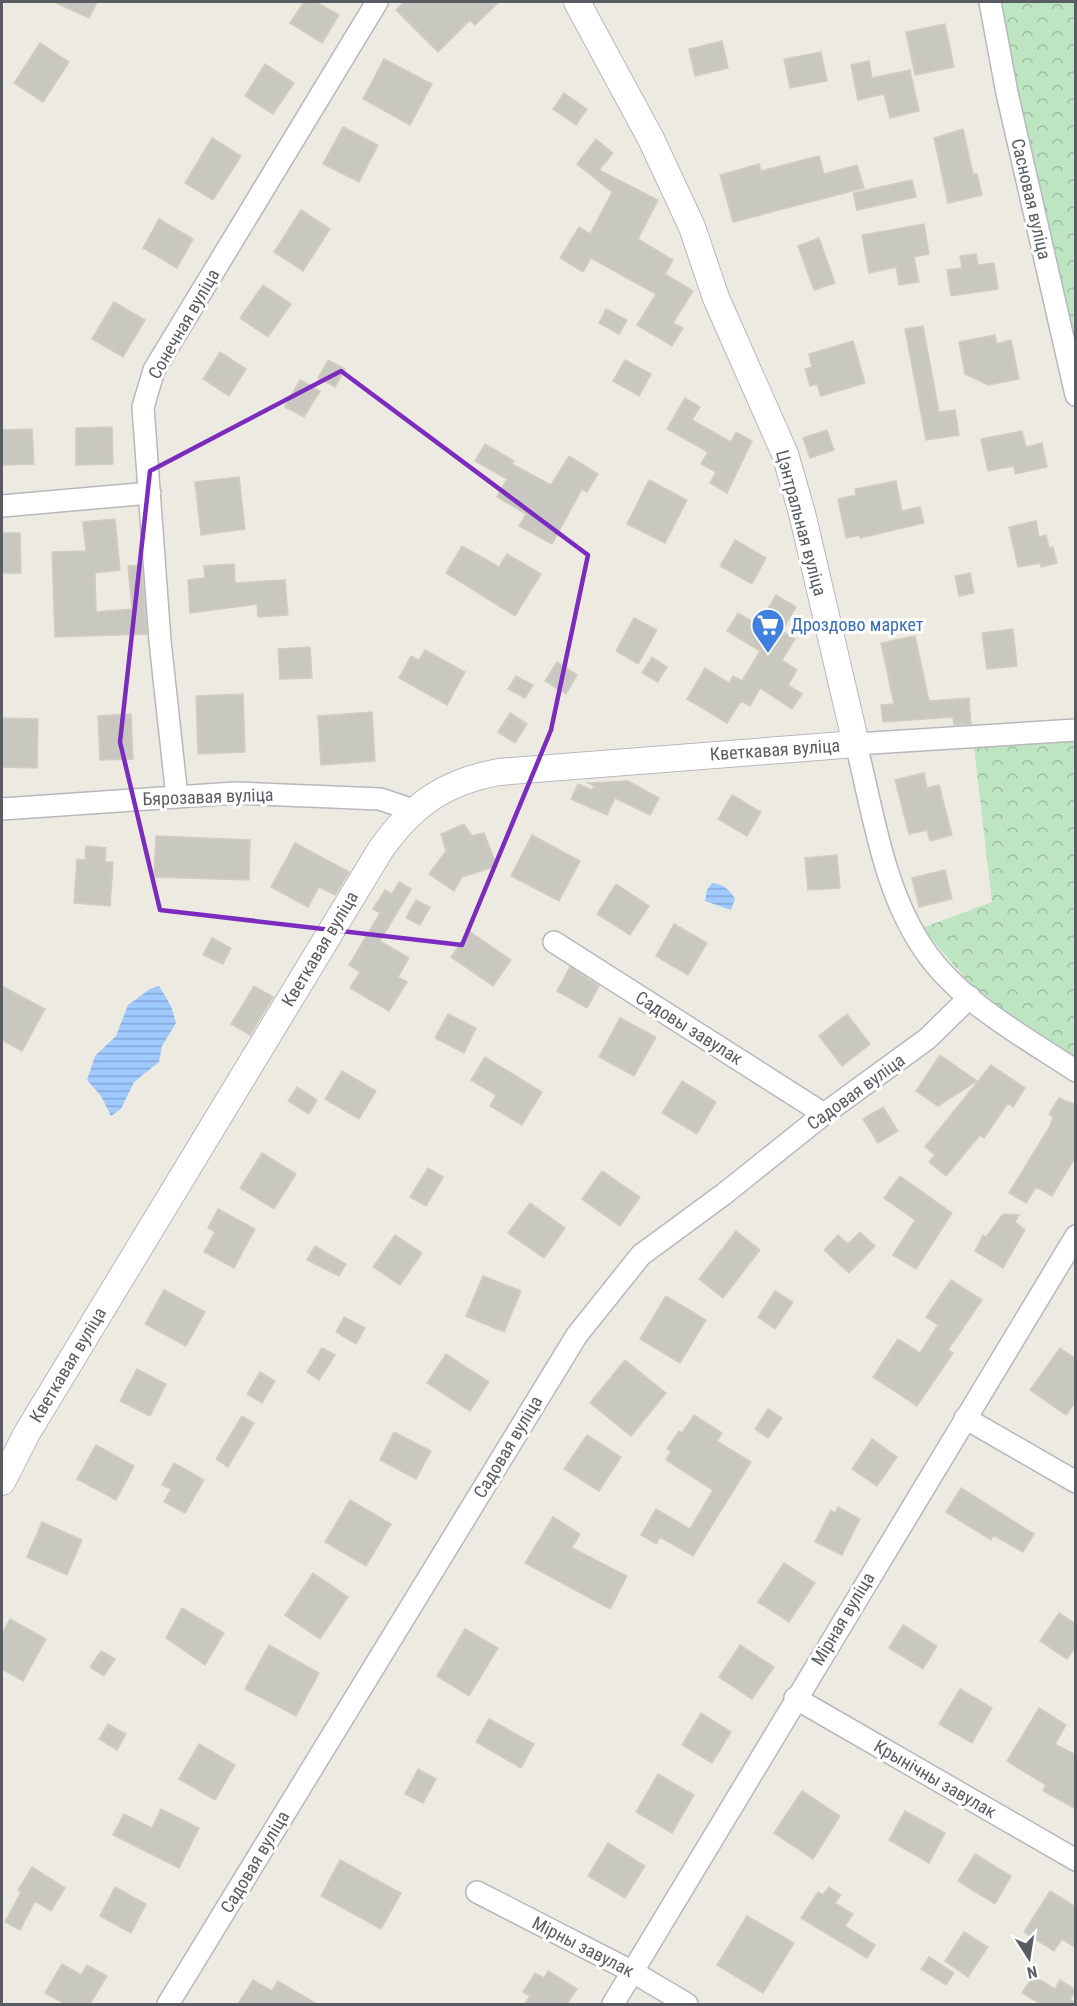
<svg xmlns="http://www.w3.org/2000/svg" width="1077" height="2006" font-family="'Roboto Condensed',sans-serif">
	<defs>
		<pattern id="forest-crowns" width="20" height="18" patternUnits="userSpaceOnUse" patternTransform="scale(1.5)"><rect width="20" height="18" fill="#bde5c1"/><path d="M2 6a3 3 0 1 1 6 0M12 15a3 3 0 1 1 6 0" fill="none" stroke="#9dbda0"/></pattern>
		<pattern id="water-rules" width="6" height="5" patternUnits="userSpaceOnUse" patternTransform="scale(1.5)"><rect width="6" height="5" fill="#9ecaff"/><path d="M0 2.5h6" fill="none" stroke="#84a7d2"/></pattern>
	</defs>
	<rect width="100%" height="100%" fill="#edebe1"/>
	<path fill="url(#forest-crowns)" d="M993,2H1075V378Z
		M1075,735V1059L983,999L922,928L992,902L974,747Z"/>
	<path fill="url(#water-rules)" d="M712,883C722,884 730,889 735,899L731,910L705,901L707,890Z
		M159,986L171,1006L176,1023L162,1046L159,1062L134,1082L121,1109L111,1116L101,1096L87,1080L95,1056L116,1036L128,1005L150,989Z"/>
	<path fill="#c9c8c0" stroke="#d1cebf" stroke-width="1.5" d="M54,2H97L89,18Z
		M304,2H316L339,15L322,43L290,23Z
		M404,2H499L475,25L470,20L438,52L396,10Z
		M945,24L954,67L915,75L906,32Z
		M722,41L728,68L695,76L689,49Z
		M40,43L69,62L43,102L14,83Z
		M821,52L827,81L790,88L784,59Z
		M384,59L432,84L410,125L363,99Z
		M869,61L872,78L910,70L919,111L890,118L884,94L858,100L851,65Z
		M265,64L294,83L273,114L245,96Z
		M564,93L587,109L576,125L553,109Z
		M343,127L378,145L359,182L323,164Z
		M963,129L973,174H977L982,195L948,203L934,138Z
		M212,138L241,156L213,200L185,183Z
		M596,139L613,153L599,170L658,200L638,239L673,260L665,274L693,291L673,323L683,328L672,346L637,325L656,294L591,258L583,272L560,258L579,227L590,234L612,192L577,164Z
		M819,156L824,174L857,165L864,188L733,222L720,175L759,164L761,171Z
		M912,180L916,197L857,210L853,193Z
		M301,210L330,229L303,271L274,252Z
		M159,219L193,239L177,268L143,248Z
		M924,224L929,254L914,257L919,282L899,285L896,267L869,273L862,235Z
		M819,238L835,283L814,290L798,246Z
		M976,254L978,265L994,263L998,289L951,296L947,270L962,268L960,256Z
		M263,285L291,304L268,337L240,318Z
		M114,302L145,320L123,357L92,339Z
		M606,309L627,320L619,334L599,323Z
		M923,326L939,412L955,410L959,435L926,440L905,329Z
		M995,335L997,344L1011,340L1019,379L988,385L965,374L959,342Z
		M853,341L865,383L821,396L817,384L810,386L805,369L812,367L809,354Z
		M220,352L246,369L229,396L203,379Z
		M328,360L345,369L335,387L318,378Z
		M625,360L651,374L639,396L613,381Z
		M300,380L320,391L304,417L285,407Z
		M685,398L700,407L692,420L731,442L736,432L752,441L727,493L710,483L716,472L701,464L708,452L667,429Z
		M112,427L113,464L76,465V428Z
		M32,429L34,464L2,465V430Z
		M827,430L834,450L810,458L803,438Z
		M1022,431L1026,447L1042,443L1047,467L1015,474L1014,466L988,471L981,439Z
		M485,444L514,461L512,464L551,485L569,456L598,474L587,492L582,489L552,544L519,526L526,514L497,497L507,479L475,461Z
		M239,477L245,529L201,535L195,482Z
		M649,480L687,500L665,543L627,524Z
		M896,481L902,511L920,507L924,523L860,538V535L846,538L838,499L856,495L855,489Z
		M115,519L120,570L95,573L96,612L132,609L128,566L142,565L147,634L55,637L52,552L86,551L83,522Z
		M1036,521L1039,537L1046,535L1049,548L1053,547L1057,563L1041,567V563L1018,567L1009,527Z
		M2,533H20L21,573H2Z
		M735,540L766,558L752,584L720,566Z
		M462,546L499,567L507,554L541,574L515,616L446,573Z
		M234,564L235,583L285,580L288,615L258,617L257,604L190,613L188,580L205,578L204,566Z
		M970,573L974,593L959,596L955,576Z
		M776,595L796,607L782,631L795,639L782,660L797,670L788,685L802,694L792,709L760,688L750,706L741,701L727,723L687,699L705,668L729,683L733,676L742,681L760,651L727,631L738,613L758,625Z
		M634,618L657,630L638,664L616,651Z
		M1013,629L1017,666L987,669L982,633Z
		M915,636L929,701L969,698L971,724L954,725L953,717L883,722L881,705L894,704L881,643Z
		M310,647L312,678L280,679L278,649Z
		M425,650L465,672L447,705L399,678L411,656L419,660Z
		M652,657L667,667L658,682L642,673Z
		M557,662L577,675L566,694L545,681Z
		M516,676L533,685L525,698L508,689Z
		M243,694L245,752L198,754L196,696Z
		M372,712L375,761L321,765L318,716Z
		M510,713L527,724L515,743L498,732Z
		M131,714L133,759L100,760L98,716Z
		M2,718L38,719L37,768L2,767Z
		M924,773L927,788L939,785L952,835L930,841L927,830L909,834L895,780Z
		M628,781L659,798L650,815L615,798L607,815L571,799L578,784L592,790L594,786L588,783Z
		M732,795L761,812L747,836L718,819Z
		M464,824L472,836L484,833L497,866L462,877L454,891L429,874L446,851L441,834Z
		M532,835L580,861L559,901L511,876Z
		M156,836L250,840L249,880L154,877Z
		M295,843L349,872L335,895L319,887L308,907L271,887Z
		M86,846L106,848L105,862H113L110,906L74,903L77,859L85,860Z
		M837,855L840,888L808,890L805,858Z
		M945,870L952,899L919,907L912,878Z
		M399,882L411,889L380,941L409,958L398,977L407,982L389,1011L350,988L360,972L349,965L380,913L373,909L385,890L392,894Z
		M616,884L649,906L630,935L597,914Z
		M416,900L430,907L420,925L406,918Z
		M674,924L707,943L688,975L656,956Z
		M469,931L511,960L493,986L451,957Z
		M212,938L231,948L223,964L203,955Z
		M570,967L599,986L587,1008L557,991Z
		M2,986L45,1009L22,1051L2,1040Z
		M254,986L273,997L250,1035L231,1024Z
		M448,1014L476,1028L464,1053L435,1038Z
		M847,1014L870,1044L842,1066L819,1036Z
		M620,1018L656,1037L634,1076L599,1057Z
		M940,1055L977,1081L938,1106L916,1091Z
		M485,1057L542,1092L522,1125L490,1106L496,1095L471,1080Z
		M991,1065L1025,1088L1013,1107L1008,1103L984,1138L980,1135L946,1176L929,1162L935,1155L925,1147Z
		M342,1071L376,1091L359,1119L325,1099Z
		M682,1081L716,1102L697,1134L662,1113Z
		M297,1087L317,1100L309,1114L288,1101Z
		M1059,1098L1076,1105V1156L1052,1196L1036,1187L1026,1203L1009,1193L1050,1126L1053,1117L1049,1114Z
		M883,1107L898,1131L878,1143L863,1119Z
		M262,1153L296,1174L274,1209L240,1188Z
		M428,1168L443,1177L426,1206L410,1197Z
		M602,1171L640,1197L620,1226L582,1199Z
		M900,1176L952,1213L916,1269L893,1255L915,1220L884,1198Z
		M530,1203L565,1228L544,1258L508,1233Z
		M218,1209L255,1229L234,1268L204,1252L215,1232L208,1228Z
		M1003,1214L1019,1215L1015,1222L1025,1230L1003,1268L975,1251L983,1235L986,1237Z
		M736,1231L760,1250L723,1298L699,1279Z
		M860,1232L875,1246L849,1273L824,1250L838,1235L848,1244Z
		M395,1235L422,1253L400,1285L373,1267Z
		M315,1246L346,1264L339,1276L307,1260Z
		M483,1276L521,1291L504,1332L466,1316Z
		M951,1280L982,1300L948,1350L953,1353L917,1406L873,1377L898,1339L920,1353L938,1325L926,1317Z
		M164,1290L205,1312L186,1346L145,1324Z
		M775,1291L793,1302L775,1329L758,1317Z
		M666,1296L706,1320L680,1363L640,1339Z
		M344,1317L365,1328L356,1344L336,1332Z
		M322,1348L335,1355L319,1380L307,1372Z
		M1060,1348L1076,1359V1401L1066,1415L1030,1390Z
		M446,1354L489,1382L470,1411L427,1383Z
		M625,1360L666,1393L631,1436L590,1403Z
		M137,1369L166,1384L150,1416L120,1401Z
		M260,1372L275,1381L262,1403L247,1394Z
		M768,1409L782,1418L768,1438L755,1429Z
		M694,1415L722,1433L717,1441L751,1462L693,1556L660,1537L656,1544L641,1535L656,1509L690,1529L713,1490L666,1460L671,1451L667,1449L679,1431L682,1433Z
		M242,1416L254,1423L228,1467L216,1459Z
		M394,1432L431,1451L416,1479L380,1460Z
		M587,1435L621,1457L599,1491L564,1469Z
		M872,1439L897,1457L877,1486L852,1469Z
		M96,1445L134,1466L116,1500L77,1479Z
		M174,1463L204,1480L185,1513L164,1502L171,1489L162,1485Z
		M961,1488L1034,1534L1023,1552L993,1535L991,1540L946,1512Z
		M350,1500L391,1524L366,1566L325,1542Z
		M838,1507L860,1519L842,1555L815,1542L831,1510L835,1513Z
		M553,1517L580,1534L572,1548L627,1576L610,1609L525,1563Z
		M42,1522L82,1540L67,1575L27,1557Z
		M784,1563L815,1583L789,1622L758,1602Z
		M313,1573L348,1597L320,1639L285,1615Z
		M182,1608L224,1633L205,1665L166,1638Z
		M1059,1613L1076,1624V1646L1067,1659L1040,1641Z
		M10,1619L46,1639L23,1681L2,1669V1634Z
		M903,1625L937,1646L923,1669L889,1648Z
		M465,1629L498,1648L469,1696L437,1676Z
		M269,1645L319,1673L296,1716L245,1689Z
		M740,1645L774,1667L752,1699L719,1677Z
		M101,1651L115,1659L104,1676L90,1667Z
		M960,1689L992,1708L972,1743L939,1724Z
		M1039,1708L1066,1725L1055,1744L1076,1755V1809L1043,1791L1046,1785L1007,1761Z
		M701,1713L731,1732L712,1763L682,1745Z
		M489,1719L534,1744L521,1768L476,1742Z
		M108,1724L126,1734L117,1750L99,1739Z
		M199,1744L235,1765L215,1800L179,1779Z
		M418,1769L436,1779L423,1803L405,1794Z
		M658,1774L694,1795L672,1833L636,1812Z
		M802,1791L840,1816L813,1859L774,1833Z
		M161,1809L199,1828L179,1868L113,1835L124,1814L152,1828Z
		M905,1811L945,1833L929,1863L889,1840Z
		M608,1843L645,1866L625,1898L588,1876Z
		M975,1854L1011,1876L995,1904L958,1881Z
		M340,1860L401,1893L381,1929L321,1896Z
		M32,1867L65,1888L51,1911L35,1901L20,1930L5,1922L21,1892L18,1890Z
		M115,1887L146,1904L131,1933L100,1916Z
		M829,1887L841,1895L835,1903L853,1914L845,1926L875,1945L867,1958L801,1918L818,1892L823,1895Z
		M1050,1891L1076,1907V1948L1062,1939L1054,1951L1024,1932Z
		M747,1916L794,1943L763,1993L717,1965Z
		M964,1932L988,1947L968,1977L945,1961Z
		M929,1957L954,1973L946,1985L921,1969Z
		M62,1964L81,1975L87,1965L107,1976L90,2004H65L45,1993Z
		M548,1971L577,1989L567,2004H525L530,1996L523,1992L535,1973L544,1978Z
		M1033,1976L1055,1989L1060,1980L1076,1990L1070,1999L1076,2004H1041L1022,1993Z
		M253,1980L272,1991L278,1981L317,2004H238Z"/>
	<g fill="none" stroke-linecap="round" stroke-linejoin="round">
		<defs>
			<path id="minor" d="M990,2L1007,93L1076,395
				M2,506L150,493
				M1076,730L856,744C873,811 883,889 923,948C959,1002 1023,1036 1076,1071
				M177,797L160,641L143,407L154,370L377,2
				M2,809L235,793L380,799L413,810
				M554,942L824,1114
				M965,1418L1076,1482
				M795,1698L1076,1860
				M477,1892L633,1972L687,2004
				M168,2004L577,1335L641,1255L724,1194L824,1114L927,1039L970,997
				M613,2004L1076,1236"/>
			<path id="tertiary" d="M2,1482L27,1433L381,849C413,804 445,782 499,772L856,744L802,513L785,454L716,298L692,227L651,139L577,2"/>
		</defs>
		<use href="#minor" stroke="#b6b8be" stroke-width="24"/>
		<use href="#tertiary" stroke="#b6b8be" stroke-width="28"/>
		<use href="#minor" stroke="#fff" stroke-width="21"/>
		<use href="#tertiary" stroke="#fff" stroke-width="26"/>
	</g>
	<path fill="none" stroke="#7b2cbf" stroke-width="4.5" stroke-linejoin="round" d="M341,371L588,555L551,730L462,945L160,910L120,742L150,471Z"/>
	<defs>
		<symbol id="supermarket-pin" viewBox="-11 -11 22 30"><path d="M0 17L-7.5 6A9.5 9.5 0 1 1 7.5 6Z" fill="#3f7fe0" stroke="#fff"/><path d="M-6-5.5h2.5l.6 2H6L4.5 2H-2.5L-4.4-4H-6ZM-1.5 3.2a1.3 1.3 0 1 0 .1 0ZM3 3.2a1.3 1.3 0 1 0 .1 0Z" fill="#fff"/></symbol>
	</defs>
	<g fill-rule="evenodd">
		<use href="#supermarket-pin" x="749" y="606" width="38" height="52"/>
	</g>
	<g text-anchor="middle" stroke-width="6" stroke-linejoin="round" paint-order="stroke">
		<g font-size="18" fill="#595c62" stroke="#fff">
			<text transform="translate(1031 199) rotate(77)" y="6">Сасновая вуліца</text>
			<text transform="translate(184 324) rotate(-60)" y="6">Сонечная вуліца</text>
			<text transform="translate(801 523) rotate(75)" y="6">Цэнтральная вуліца</text>
			<text transform="translate(775 750) rotate(-4)" y="6">Кветкавая вуліца</text>
			<text transform="translate(208 797) rotate(-2)" y="6">Бярозавая вуліца</text>
			<text transform="translate(320 949) rotate(-59)" y="6">Кветкавая вуліца</text>
			<text transform="translate(689 1028) rotate(32)" y="6">Садовы завулак</text>
			<text transform="translate(856 1092) rotate(-36)" y="6">Садовая вуліца</text>
			<text transform="translate(68 1365) rotate(-59)" y="6">Кветкавая вуліца</text>
			<text transform="translate(508 1447) rotate(-59)" y="6">Садовая вуліца</text>
			<text transform="translate(843 1619) rotate(-59)" y="6">Мірная вуліца</text>
			<text transform="translate(935 1779) rotate(30)" y="6">Крынічны завулак</text>
			<text transform="translate(255 1862) rotate(-59)" y="6">Садовая вуліца</text>
			<text transform="translate(583 1947) rotate(27)" y="6">Мірны завулак</text>
		</g>
		<g font-size="18" fill="#366cbe" stroke="#fff" text-anchor="start">
			<text x="791" y="631">Дроздово маркет</text>
		</g>
	</g>
	<rect width="1077" height="2006" fill="none" stroke="#595c62" stroke-width="6"/>
	<g transform="translate(1029 1958) rotate(168)" stroke="#ffffff" stroke-width="4.5" paint-order="stroke">
	<path d="M0-4.5L10 22L0 15L-10 22Z" fill="#595c62"/>
	<text y="-9" font-size="16" font-weight="bold" text-anchor="middle" fill="#595c62">N</text>
	</g>
</svg>
